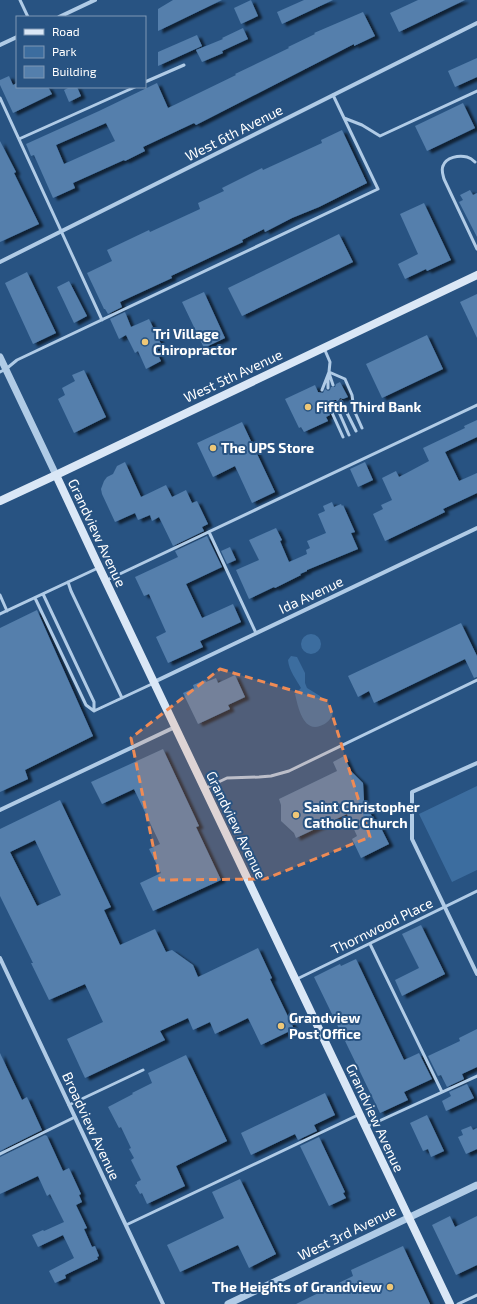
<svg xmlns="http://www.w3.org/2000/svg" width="477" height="1304" font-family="'Exo 2',sans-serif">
	<defs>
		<filter id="shadow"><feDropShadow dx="4.5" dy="2.5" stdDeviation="1" flood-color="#0009"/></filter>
	</defs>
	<rect width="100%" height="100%" fill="#285382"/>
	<path fill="#3c6d9f" d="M301 644a10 10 0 1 1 20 0a10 10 0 1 1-20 0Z
		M291,656L297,657L305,673V683L307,688L320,696L330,706L333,713C331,719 327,724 320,726C303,732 298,707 295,694L301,688C296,679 289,671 288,660Z
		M477,786V870L452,882L419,814Z"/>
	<path fill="#547fac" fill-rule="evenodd" filter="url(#shadow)" d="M173,0H222L158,31V9Z
		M251,0L258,16L241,24L234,8Z
		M304,0H333L282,24L277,12Z
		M418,0H465L399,32L390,13Z
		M363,12L375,36L354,46V44L196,125L194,123L143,147L145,151L125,161L124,160L73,183L75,188L53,198L34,155L31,156L26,144L99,111L157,83L168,108L236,75L235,74L289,48L288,47L315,34L314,33ZM106,123L115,141L64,164L56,145Z
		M243,28L248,39L222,51L223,53L202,62L196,50L223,39L222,38Z
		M197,35L202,46L158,66V52Z
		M477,58V77L455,87L448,71Z
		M9,76L13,85L17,83V87H48L52,94L13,113L0,85V80Z
		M70,87H77L81,96L69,102L64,90Z
		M463,103L475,128L427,151L415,126Z
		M342,130L367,183L319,207L292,218L265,232L264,229L242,240L243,242L171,276L172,278L120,302L122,307L108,314L105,309H104L87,273L112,261L107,250L149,230L150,232L200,209L198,203L224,191L222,188L262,168L263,170L322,143L321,140Z
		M0,141L16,172L14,173L39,224L0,242Z
		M470,190L473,195L477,193V237L459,202L463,200L460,195Z
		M424,203L451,260L427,271L426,269L405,279L398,264L418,254L400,214Z
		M339,234L353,262L242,316L228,288Z
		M27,272L56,333L33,344L5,283Z
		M69,281L87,316L74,323L57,287Z
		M204,292L225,338L204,348L182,302Z
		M477,294V338L460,302Z
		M125,312L131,327L149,319L162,346L155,349L161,361L146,369L138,351L135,353L126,335L119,339L110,319Z
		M427,335L443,369L382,398L366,364Z
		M84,370L106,417L74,433L58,399L65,395L62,388L75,381L72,375Z
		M340,382L348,397L343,399L340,398L338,402L336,400H333L332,405L330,403L327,404L326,407L330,415L326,417L328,421L304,432L301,427L299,428L285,399L315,385L318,392L323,393L325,389L328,391L330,390L331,387H335L336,384Z
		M477,420V437L445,452L459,481L477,473V493L443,509L445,512L437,516L385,541L373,514L383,509L381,505L392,500L382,478L396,471L399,477L429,461L423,448L465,428L464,426Z
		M242,422L275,492L252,503L235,466L213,477L197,443Z
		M125,462L141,497L166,485L172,497L186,490L192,503L197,501L208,524L202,527L204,531L173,546L159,517L152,521L150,515L138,520L135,513L115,522L102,494L101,489L104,481L107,477L113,474L117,466Z
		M365,462L373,480L358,487L350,469Z
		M332,502L334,507L341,504L342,506L343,505L355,532L351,533L358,549L307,570V571L300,574L301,575L275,588L274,587L249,599L236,570L259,560L249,540L276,528L282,540L280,541L289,562L307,554L306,550L310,548L307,541L326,533L318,514L325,511L323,506Z
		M207,536L222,567L186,584L202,618L233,604L241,622L200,641L203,647L168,663L156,637L166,632L149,594L144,596L135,577L178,557L175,551Z
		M230,547L236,560L227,564L221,551Z
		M37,610L93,736L25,770L28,779L0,792V628Z
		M461,623L477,656V677L474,678L465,659L374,703L369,691L358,697L348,676Z
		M235,675L245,697L228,705L230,709L198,724L183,693L194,688L193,685L205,680L206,682L216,678L218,683Z
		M163,749L199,826L196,827L221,880L153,911L140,883L161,873L149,849L160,844L134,789L102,804L91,782Z
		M344,756L351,771L363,783L364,800L377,827L380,826L389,844L361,858L352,839L357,836L347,814L296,838L294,833L281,821V805L279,799L337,771L333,762Z
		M60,800L111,907L104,910L120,945L155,929L166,952L172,950L193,965L198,977L258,948L272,978L270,979L294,1029L261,1045L248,1018L215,1034L210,1022L193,1030L188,1018L160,1031L165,1040L85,1078L67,1039L103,1022L85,984L49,1000L31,963H33L0,896V829ZM35,840L61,895L37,906L10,852Z
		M421,925L445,974L402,996L395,980L419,968L402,934Z
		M356,959L404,1060L419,1053L432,1079L404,1092L408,1100L380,1113L314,977L340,964L341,966Z
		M477,1029V1067L462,1074L464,1079L447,1087L441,1075L438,1076L428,1056L460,1041L459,1038Z
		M0,1053L22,1100L27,1097L42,1130L0,1151Z
		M186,1055L227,1141L176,1166L185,1186L147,1204L142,1193L140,1194L135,1185L137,1184V1182L141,1180L131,1160L134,1158L129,1149L131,1148L121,1127L119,1128L108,1107L133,1094L132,1093L152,1083L148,1073Z
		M467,1084L474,1098L446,1111L442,1101L451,1096L449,1092Z
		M325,1093L335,1115L314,1125L317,1131L298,1140L295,1134L251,1155L241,1133Z
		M427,1115L444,1151L431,1157L428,1149L423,1151L410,1123Z
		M471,1126L473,1130L477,1128V1149L466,1154L458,1137L463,1135L461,1130Z
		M45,1135L47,1136L63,1171L69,1168L81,1194L79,1195L82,1202L76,1205L87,1228L84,1229L92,1247L95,1246L99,1256L97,1257L98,1259L65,1275L66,1278L55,1283L49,1271L74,1258L63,1235L38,1247L32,1235L43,1230L44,1231L64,1222L50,1194L47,1196L38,1176L0,1194V1157Z
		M319,1137L345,1192L343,1193L346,1198L329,1206L300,1146Z
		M240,1179L276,1254L249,1268L238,1245L180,1272L167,1245L224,1218L212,1192Z
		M450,1216L455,1227L477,1216V1265L456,1275L432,1225Z
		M403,1246L430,1304H296L353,1276L351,1270Z"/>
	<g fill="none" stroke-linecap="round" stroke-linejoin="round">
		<path stroke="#b0cbe6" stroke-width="3" d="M20,0L28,17
			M145,82L184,65
			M0,98L102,320
			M344,118L362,125L380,136L477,91
			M19,139L135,87
			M475,162C473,160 471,158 467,157C459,155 446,157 443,166C441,170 443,175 444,179L477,249
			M324,348L330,362L329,372L345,379L352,395L354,410L362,428
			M0,372L6,369L17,360L378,189L333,95
			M329,373L333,385
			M328,388V376
			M322,390L329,372
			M341,401L356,431
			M335,403L349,435
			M329,406L343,437
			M209,532L256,633
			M107,580L477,405
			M68,582L71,591L122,698
			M43,594L94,702V711
			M0,595L7,611
			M35,598L86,705L94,711
			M0,614L98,568
			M94,711L154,683
			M206,788L227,778L259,777L271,776L289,771L477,680
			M370,944L442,1092
			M297,979L477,891
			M69,1105L143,1070
			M366,1127L477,1076
			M0,1154L75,1117
			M126,1225L358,1115
			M458,1304L477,1295"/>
		<path stroke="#b0cbe6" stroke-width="4" d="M59,17L95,0
			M0,45L17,37
			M0,262L477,23
			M154,682L477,528
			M477,763L412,792V839L477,974
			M0,810L175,727
			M0,958L163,1304"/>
		<path stroke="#b0cbe6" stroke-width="7" d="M0,357L56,475
			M228,1304L477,1185"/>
		<path stroke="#dae7f6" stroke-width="8" d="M56,475L99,567L450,1304
			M0,501L56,475L477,275"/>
	</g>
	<path fill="#ef8b55" fill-opacity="0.2" stroke="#ef8b55" stroke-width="3" stroke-dasharray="8 5" stroke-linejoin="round" d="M220,669L328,701L370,837L265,879L160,880L131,738Z"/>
	<g fill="#eec777" stroke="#285382" stroke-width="1.5">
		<circle cx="145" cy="342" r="4"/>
		<circle cx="308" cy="407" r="4"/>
		<circle cx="213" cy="448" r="4"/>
		<circle cx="296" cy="815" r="4"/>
		<circle cx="281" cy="1026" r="4"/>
		<circle cx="390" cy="1287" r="4"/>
	</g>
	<g text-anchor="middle" stroke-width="4" stroke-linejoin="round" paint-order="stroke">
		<g font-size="14" fill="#fff" stroke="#285382">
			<text transform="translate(234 133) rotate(-27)" y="5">West 6th Avenue</text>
			<text transform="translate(233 376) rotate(-25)" y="5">West 5th Avenue</text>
			<text transform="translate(97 533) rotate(65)" y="5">Grandview Avenue</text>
			<text transform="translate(311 595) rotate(-25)" y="5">Ida Avenue</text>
			<text transform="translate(236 825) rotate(64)" y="5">Grandview Avenue</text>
			<text transform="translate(382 926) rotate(-26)" y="5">Thornwood Place</text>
			<text transform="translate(375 1118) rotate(65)" y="5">Grandview Avenue</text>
			<text transform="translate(91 1126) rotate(65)" y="5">Broadview Avenue</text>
			<text transform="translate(347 1233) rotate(-26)" y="5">West 3rd Avenue</text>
		</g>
		<g font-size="14" font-weight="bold" fill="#fff" stroke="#285382" text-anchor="start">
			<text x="153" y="339">Tri Village<tspan x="153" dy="16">Chiropractor</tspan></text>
			<text x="316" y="412">Fifth Third Bank</text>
			<text x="221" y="453">The UPS Store</text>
			<text x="304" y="812">Saint Christopher<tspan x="304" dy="16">Catholic Church</tspan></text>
			<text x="289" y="1023">Grandview<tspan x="289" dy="16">Post Office</tspan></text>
			<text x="382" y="1292" text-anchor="end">The Heights of Grandview</text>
		</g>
	</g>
	<rect x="16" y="16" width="130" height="72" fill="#285382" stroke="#7e98b4"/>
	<rect x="24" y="29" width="20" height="6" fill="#dae7f6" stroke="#7e98b4"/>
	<text x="52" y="36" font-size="12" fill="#ffffff">Road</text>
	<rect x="24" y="46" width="20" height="12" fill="#3c6d9f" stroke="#7e98b4"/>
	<text x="52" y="56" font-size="12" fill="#ffffff">Park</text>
	<rect x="24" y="66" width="20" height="12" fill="#547fac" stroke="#7e98b4"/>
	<text x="52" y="76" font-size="12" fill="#ffffff">Building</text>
</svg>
